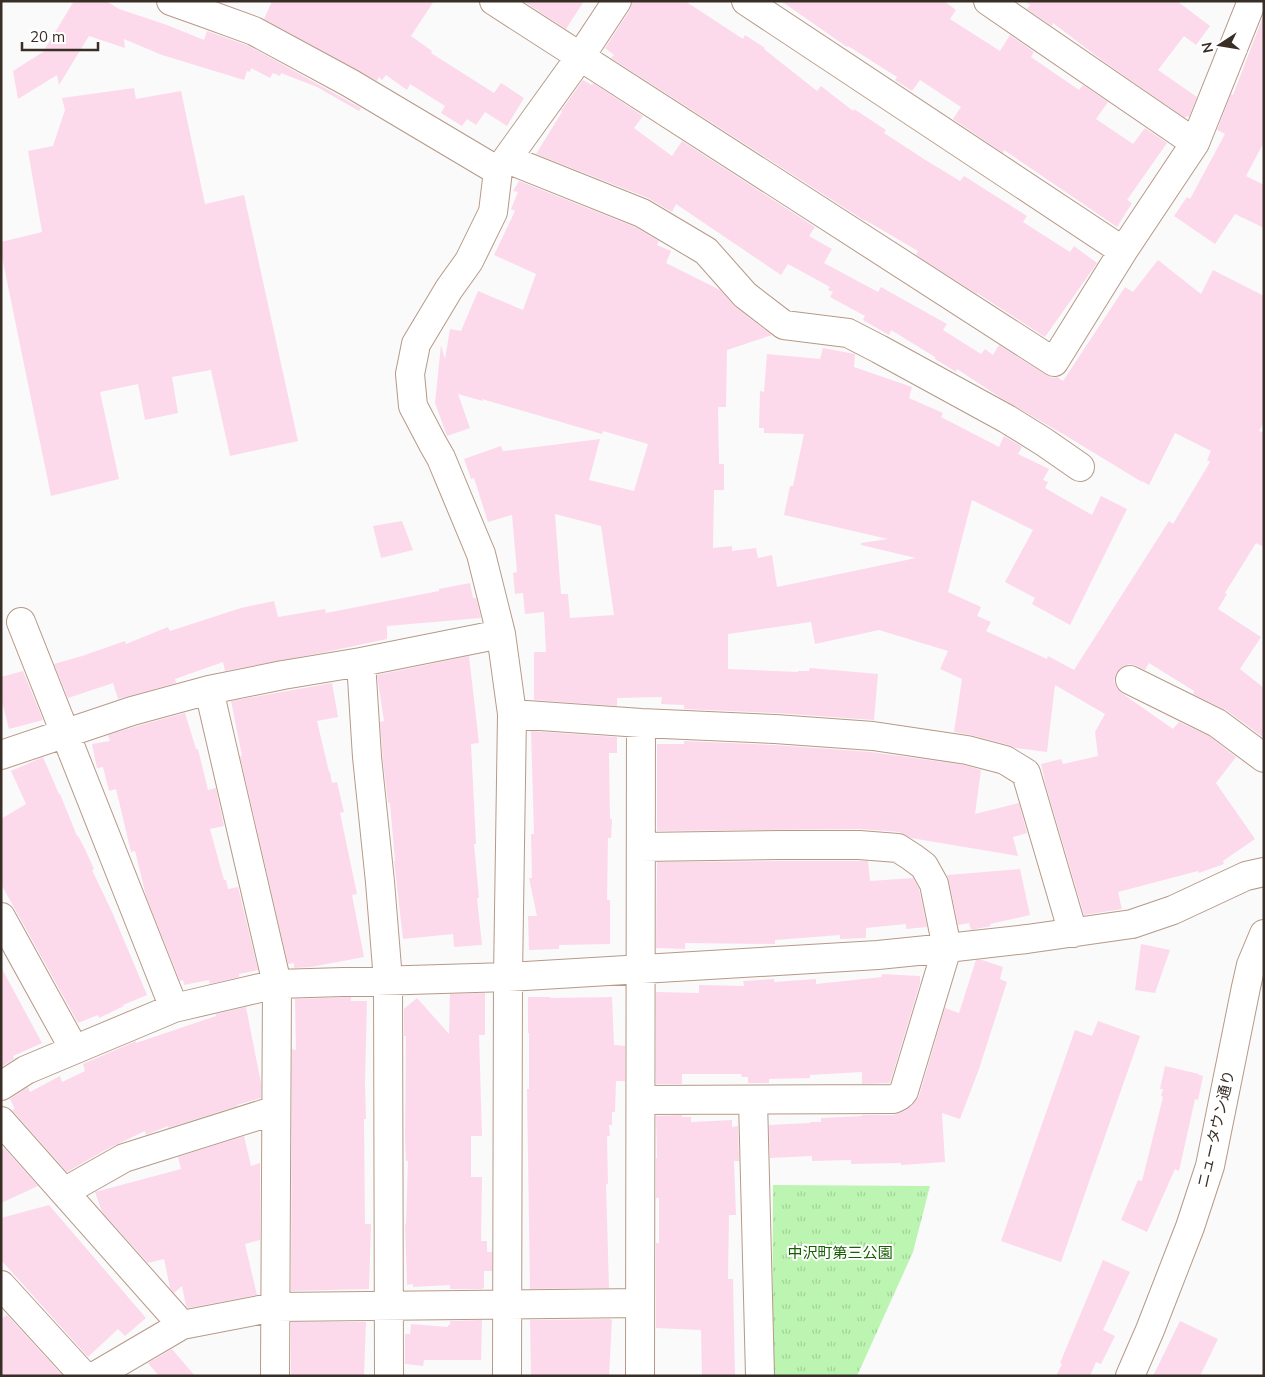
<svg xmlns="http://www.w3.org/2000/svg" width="1265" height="1377" font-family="Mulish,'Noto Sans JP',sans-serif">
	<defs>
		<pattern id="park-tufts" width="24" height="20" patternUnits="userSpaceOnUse" patternTransform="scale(1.25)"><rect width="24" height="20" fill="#bcf5b1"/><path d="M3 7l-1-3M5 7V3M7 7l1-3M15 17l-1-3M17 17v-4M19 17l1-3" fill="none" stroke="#a2d298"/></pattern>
	</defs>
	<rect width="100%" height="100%" fill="#fafafa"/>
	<path fill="url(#park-tufts)" d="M773,1185L930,1186L913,1252L857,1376H772Z"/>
	<path fill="#fcdaeb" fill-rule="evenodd" d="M74,1H106L119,9L167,25L204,40L207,31L249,46L361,108L359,111L317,87L281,73L280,76L273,73L270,78L251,68L250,72L247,71L244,80L162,55L124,39L125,48L89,36L59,85L57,75L18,99L13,71L43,52Z
		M272,1H434L411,36L432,51L431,53L494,93L501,83L524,98L507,126L485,112L476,125L467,119L462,126L441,113L445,106L410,84L407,90L386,75L382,80L379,77L377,81L264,19Z
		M523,1H584L566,29Z
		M633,1H685L743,39L745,35L765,48L764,49L817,91L821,86L853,111L854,109L886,130L884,133L924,159L960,181L964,176L1027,216L1023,222L1070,252L1074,246L1097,263L1045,337L977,293V294L916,255L918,251L865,220V221L611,58L614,55L605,48L630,10Z
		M781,1H944L956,10L950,19L1000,51L1010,35L1034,52L1031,57L1079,90L1083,85L1108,102L1096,119L1133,144L1145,128L1167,143L1127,200L1132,203L1117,227L1004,150L1003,153L953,119L961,107L920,80L912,91L895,80L897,77L848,46L847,47Z
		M1024,1H1177L1210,26L1196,45L1184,36L1158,70L1197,97L1189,117L1187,116L1185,118L1103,61L1053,23L1052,26L1027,9L1030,5Z
		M1262,19H1264V142L1246,176L1264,185V228L1235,214L1215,244L1174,216L1187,197L1190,199L1225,134L1217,130L1231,94L1233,95Z
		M583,80L592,85L593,83L643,116L634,128L672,156L682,141L815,227L809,236L832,249L824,263L878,292L881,287L947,324L943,330L981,354L985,349L993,355L999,345L1046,375L1053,378L1057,377L1063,381L1125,287L1133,292L1158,260L1201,294L1213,270L1264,296V422L1259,431L1264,433V547L1256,543L1225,593L1227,594L1218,609L1261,637L1240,669L1264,688V738L1226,710L1193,694L1194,691L1149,663L1145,670L1137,666L1129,664L1122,667L1116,673L1114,681L1117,688L1123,694L1173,729L1179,722L1209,736L1236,757L1216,783L1255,839L1223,861L1224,864L1199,873L1198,871L1118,892L1122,909L1084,915L1046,786L1041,764L1061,759L1063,764L1098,756L1095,732L1105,714L1055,685L1047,752L1016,748L1009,745L971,735L954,732L962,679L940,669L948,651L879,630L815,644L811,622L728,634V669L798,672V671H809L810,668L878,674L874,720L776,713L684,709V705L661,704L662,697L617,698V706L534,700V652H546L544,612L525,614L523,593L515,594L513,573L517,572L512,515L488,522L474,478L471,479L464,459L501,446L503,451L600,439L589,480L634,491L648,444L603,431L602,434L482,399L483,401L458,394L470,428L447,436L435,403L441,345L445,359L450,329L461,331L478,291L523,310L536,274L494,255L515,211L511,209L518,192L513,191L519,181L635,227L659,241L657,245L671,251L666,263L720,290L735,307L772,335L727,350L726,407H718L719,464H724V490H714L713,548L732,546V551L756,548L758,558L772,555L777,587L916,558L861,545V543L888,539L784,515L790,486H793L804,434L764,433V428H759L760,391L764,392L767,354L820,359L823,348L855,354L854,367L912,387L909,398L943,413L941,417L999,447L1004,436L1022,447L1018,454L1049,469L1043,480L1048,482L1045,488L1092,515L1101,496L1127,509L1070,625L1032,604L1035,598L1005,582L1033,530L972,500L948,592L981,607L977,616L991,622L986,631L1047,659L1048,656L1074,670L1169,521L1173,524L1210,462L1207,460L1211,451L1175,433L1149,485L1142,481V482L1063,434L1001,398L957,369L956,372L935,359V357L891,330L889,335L863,320L865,316L830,297L833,292L828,290L830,287L788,264L781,275L676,204L672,212L648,198L536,154L562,112L561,111ZM555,514L601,526L614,615L570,618L568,594H561Z
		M134,88L136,99L181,91L205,204L244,195L298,441L230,456L211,370L172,377L178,413L145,420L138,384L100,392L119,479L51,496L1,252V242L42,232L28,151L53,146L65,110L62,98Z
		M402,521L413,550L381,558L373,526Z
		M470,583L473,598H476L481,618L387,626V639L326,652L225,671L223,662L175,679L176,683L118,699L113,683L68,698L54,664L82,656L125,641L126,644L168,627L170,631L241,608L274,601L278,617L325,609L326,613L439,591V589Z
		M469,656L479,743L471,744L476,844H474L479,898H477L482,945L454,947L453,934L403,939L394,861H395L390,803H388L383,762L380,722L384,721L377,675Z
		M23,671L43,720L9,729L1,698V677Z
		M332,683L338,717L317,721L329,772H330L332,783L337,782L344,812L340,813L357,894L352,895L364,957L311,967L294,968V963L288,964L240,756H242L231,701Z
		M185,713L196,749H198L208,790L216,788L224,826L210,829L224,880H226L228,889L238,887L258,970L239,974V977L210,984L209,980L184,985L183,980L180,981L146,896L135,851L131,852L116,789L109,791L103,767L97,768L92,744L110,741L108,735L137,726Z
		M531,731L617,737V753H609L610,819H612L611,838H608L607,900H610V944L559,945V949L529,950L528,916H537L529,878H532L531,834H534Z
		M684,741L774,745L871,752L964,765L981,770L975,814L1019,803L1027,833L1013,837L1018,856L911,838L899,832L860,829L657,831V744H684Z
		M43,757L59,794H60L77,836H78L83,845L94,869L92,870L113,914L147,995L123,1005L124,1006L99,1018L98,1015L78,1023L1,884V819L26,804L11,771Z
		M781,861H868L870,881L913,878L919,889L927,927L906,929V924L866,928V938L840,939V935L775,940V944L685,943V949L656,948L657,862Z
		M1020,869L1030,915L990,924L991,926L971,930L969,923L958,925L949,881L947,875Z
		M1141,944L1170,950L1155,993L1135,990Z
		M976,960H982L1003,967L1000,979L1007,982L979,1069L960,1119L942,1113L945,1162L901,1165V1163L851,1164V1160L812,1161V1156L770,1158L769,1125L810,1123V1122H821V1118L862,1116V1115H893L905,1111L912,1105L919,1096L945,1008L959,1013Z
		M1,967L42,1043L13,1056L14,1059L1,1067Z
		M882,974L920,976V983L890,1083L862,1084V1072L810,1075V1078L769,1079V1083H748V1077H742L741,1074H682V1084H656V992L699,993V985L744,986L743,981L774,979V982L816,979V984L882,977Z
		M485,993V1035H479L482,1136H471V1177H482L481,1241H487V1252H492V1271H484V1288L482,1289H450V1285L413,1287V1284L407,1285L405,1224H406L408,1161H406L405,1138L406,1036H404V1009L417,998L449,1034L450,994Z
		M351,997V1001H367L365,1083L366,1119H364L365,1224H371L369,1289L291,1291L292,1049L296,1050L295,999Z
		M528,997H550V998L612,997L614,1045L625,1046V1081H616L615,1112H612V1125H609L610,1136H607L608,1184H606L609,1288L530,1289L527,1089H529V1033H528Z
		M246,1007L261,1083V1098L237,1105V1106L168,1128V1126L146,1135L145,1131L107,1149L67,1172L12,1110L15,1109L10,1099L28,1087L30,1092L60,1076L62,1082L85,1071L83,1064L136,1041V1043L216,1016V1014Z
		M1098,1021L1140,1036L1061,1262L1001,1241L1075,1030L1092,1036Z
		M1165,1066L1199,1074V1075L1203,1076L1198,1100L1195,1099L1179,1171L1175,1169L1147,1232L1121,1220L1138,1180L1142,1181L1163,1097L1161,1096L1163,1089H1160Z
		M682,1115V1117H691V1122L732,1120V1127L738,1126L739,1161H734L736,1215H729L728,1279H733L735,1376H702L701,1330L656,1328V1243H659V1198H656V1158H657L656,1116Z
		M244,1136L251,1166L260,1163V1240L245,1244L257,1295L188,1308L186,1306L182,1286L174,1293L170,1288L164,1259L148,1263L102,1212L95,1192L181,1169L178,1157Z
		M4,1148L38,1186L1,1203V1151Z
		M49,1205L146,1318L125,1336L118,1329L88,1357L1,1260V1218Z
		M1103,1260L1130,1272L1103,1330L1115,1336L1101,1364L1096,1362L1090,1376H1056L1062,1364L1060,1363Z
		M7,1315L63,1376H1V1319Z
		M610,1319L612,1320L609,1376H531L530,1320Z
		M482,1320L481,1360H424L423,1366L405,1364V1334H410L411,1324L448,1327V1325H450V1321Z
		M1180,1321L1218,1339L1200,1376H1153Z
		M291,1322H366L364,1376H291Z
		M172,1349L195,1376H159L148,1363Z"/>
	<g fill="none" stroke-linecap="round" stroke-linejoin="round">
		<defs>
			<path id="minor" d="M171,1L202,12L254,31L350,83L498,171
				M494,1L1054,362L1123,251L1195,143L1252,1
				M746,1L1123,251
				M988,1L1195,143
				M507,159L642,213L706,251L745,295L784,325L848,333L879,349L1007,419L1044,442L1080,467
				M21,622L174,1008
				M361,662L367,757L380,882L388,980L389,1376
				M1130,680L1217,723L1264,758
				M209,690L277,984L275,1376
				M512,714L641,723L775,729L873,736L967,750L1005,760L1026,773L1073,933
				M1,755L132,711L209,690L283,675L361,662L501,634
				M1,917L74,1049
				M1,1086L26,1070L174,1008L277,984L508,977L878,955L947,948L1027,939L1132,924L1173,910L1246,876L1264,872
				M641,1100L893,1099C898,1097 901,1096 904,1091L947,948L934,884L924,866L912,857L898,848L859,845H781L641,847
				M753,1100L760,1376
				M1,1121L182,1325
				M64,1192L124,1158L276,1110
				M1,1285L84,1376
				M95,1376L182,1325L275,1307L640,1303
				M507,1376L508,977L512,714L501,634L481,554L441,458L433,444L413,406L410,374L416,344L449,289L469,261L493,212L498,171L580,57L617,1
				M640,1376L641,723
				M1130,1376L1150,1330L1190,1227L1210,1166L1246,987L1251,965L1264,934"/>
		</defs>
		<use href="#minor" stroke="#b69988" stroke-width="30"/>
		<use href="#minor" stroke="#fff" stroke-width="28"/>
	</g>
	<g text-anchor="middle" stroke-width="4" stroke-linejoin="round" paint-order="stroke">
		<g font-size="15" fill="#392e26" stroke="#fff">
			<text transform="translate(1216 1129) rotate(-77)" y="5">ニュータウン通り</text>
		</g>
		<g font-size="15" fill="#156001" stroke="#fff">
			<text x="840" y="1258">中沢町第三公園</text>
		</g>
	</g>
	<rect width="1265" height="1377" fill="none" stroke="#392e26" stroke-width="5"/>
	<g transform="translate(1220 45) rotate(258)" stroke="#ffffff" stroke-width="4" paint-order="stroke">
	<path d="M0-4L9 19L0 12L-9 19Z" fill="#392e26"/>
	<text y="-8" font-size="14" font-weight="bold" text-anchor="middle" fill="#392e26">N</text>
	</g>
	<path d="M22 42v8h76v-8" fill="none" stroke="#392e26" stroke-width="2.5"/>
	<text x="30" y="42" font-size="15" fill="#392e26" stroke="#ffffff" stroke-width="4" paint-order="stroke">20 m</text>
</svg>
